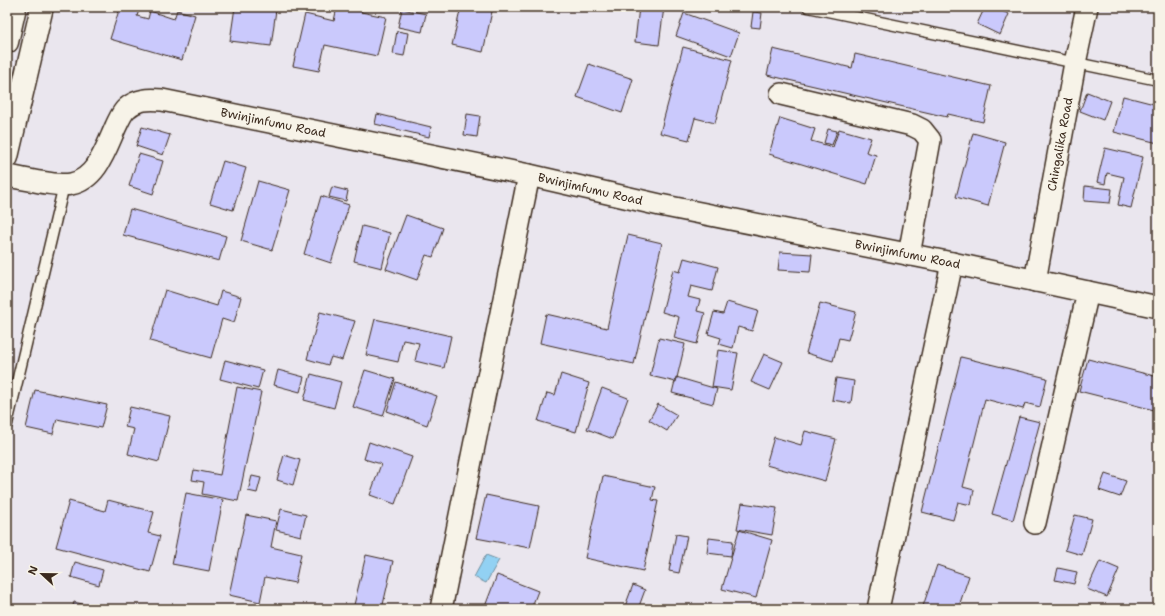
<svg xmlns="http://www.w3.org/2000/svg" width="1165" height="616" font-family="'Shantell Sans',sans-serif">
	<rect width="100%" height="100%" fill="#eae6ee"/>
	<filter id="ink" filterUnits="userSpaceOnUse"><feTurbulence type="fractalNoise" baseFrequency=".025" numOctaves="2"/><feDisplacementMap in="SourceGraphic" scale="8" xChannelSelector="R" yChannelSelector="G"/><feConvolveMatrix kernelMatrix="1 2 1 2 8 2 1 2 1" color-interpolation-filters="sRGB"/></filter>
	<g filter="url(#ink)">
		<path fill="#92d1f3" stroke="#6f8e9e" d="M486,555L499,560L486,583L474,577Z"/>
		<path fill="#cac9fc" stroke="#3b2a1e" d="M120,7H140L137,16L148,19L150,11L174,19L177,10L195,15L182,60L110,39Z
			M235,7H265V8L276,10L271,46L230,41Z
			M337,7H362L361,12L386,17L377,56L325,45L319,71L293,66L305,14L334,21Z
			M461,7H493L483,52L452,45Z
			M639,7H664L659,45L635,42Z
			M985,7H1000L999,10L1009,14L1000,35L977,24Z
			M402,9L426,14L422,32L398,27Z
			M753,12L762,13L760,28L751,27Z
			M684,13L739,33L731,56L676,36Z
			M397,31L408,33L404,56L393,54Z
			M683,47L732,60L715,123L695,118L689,140L660,133Z
			M773,49L852,68L855,54L991,86L983,122L948,114L947,117L767,75Z
			M589,64L633,79L622,113L577,97Z
			M1087,92L1110,101L1103,120L1080,111Z
			M1123,96L1158,105V143L1114,132Z
			M377,114L431,127L429,137L375,124Z
			M467,114L480,116L477,137L464,135Z
			M780,118L815,129L811,141L833,147L839,129L871,138L866,152L876,155L867,184L769,154Z
			M142,127L170,135L163,155L136,146Z
			M828,129L837,131L832,145L824,143Z
			M973,133L1005,142L988,206L956,197Z
			M1105,148L1143,157L1131,208L1118,205L1124,177L1107,173L1105,184L1097,182Z
			M139,154L163,161L153,194L129,186Z
			M223,161L246,168L233,210L210,203Z
			M258,181L290,190L272,250L241,241Z
			M1085,186L1112,189L1110,203L1084,201Z
			M332,187L348,191L346,201L329,197Z
			M321,196L349,205L331,263L304,254Z
			M130,209L226,236L219,261L123,235Z
			M406,215L443,228L433,257L426,255L417,280L386,269Z
			M362,226L390,233L382,268L354,261Z
			M628,235L662,243L634,364L540,343L546,314L607,328Z
			M780,252L812,254L810,272L778,270Z
			M684,258L718,267L712,291L691,286L688,297L700,300L697,311L705,313L697,344L674,338L679,317L662,312L673,270L680,272Z
			M165,290L217,306L221,291L241,297L234,323L222,319L211,358L150,341Z
			M727,302L758,311L752,331L738,327L733,348L719,344L721,338L708,334L714,312L723,314Z
			M820,303L856,312L848,340L839,338L833,361L806,353Z
			M320,312L355,321L342,360L331,357L328,365L307,359Z
			M375,319L451,336L444,368L415,361L419,343L403,340L398,362L366,355Z
			M659,338L685,344L676,382L650,376Z
			M718,350L738,353L731,390L712,387Z
			M764,354L783,362L770,390L751,382Z
			M961,357L1047,378L1040,407L1025,403L1023,409L985,399L963,487L974,490L971,505L958,502L953,520L922,512Z
			M1088,359L1158,377V411L1079,391Z
			M225,360L263,370L258,389L220,379Z
			M278,370L304,377L300,392L274,385Z
			M365,370L395,379L383,416L353,407Z
			M311,374L341,382L334,408L304,400Z
			M561,374L589,383L576,432L538,421L547,393L555,395Z
			M676,377L717,389L713,404L672,393Z
			M836,378L854,381L851,403L832,400Z
			M396,382L437,396L427,425L387,411Z
			M237,387L261,392L238,501L202,494L204,482L192,480L194,470L220,475Z
			M602,388L628,398L613,439L587,429Z
			M35,390L107,405L101,428L57,419L53,434L26,428Z
			M658,404L677,415L667,431L649,420Z
			M130,407L170,416L159,462L128,454L134,429L125,427Z
			M1019,417L1040,422L1013,520L992,514Z
			M805,431L836,439L825,481L766,465L774,437L801,445Z
			M369,442L412,457L395,504L370,495L381,464L364,459Z
			M284,455L300,460L293,485L277,480Z
			M1105,474L1126,481L1120,497L1099,490Z
			M252,476L261,478L257,493L248,491Z
			M603,476L655,487L652,500L658,501L643,571L585,558Z
			M186,493L223,500L209,571L172,564Z
			M486,495L539,506L530,548L476,538Z
			M108,500L154,512L148,533L160,536L150,572L56,547L69,501L105,511Z
			M742,503L777,508L772,535L737,529Z
			M281,509L306,515L301,536L276,530Z
			M246,515L276,521L271,547L301,554L295,583L265,577L260,602L229,595Z
			M1075,515L1092,519L1082,555L1065,550Z
			M739,530L772,540L756,598L722,589Z
			M676,534L687,536L679,573L669,571Z
			M709,538L733,541L731,556L707,553Z
			M366,555L393,561L382,609H353Z
			M1100,561L1119,569L1107,597L1087,589Z
			M75,562L103,570L99,585L71,577Z
			M937,565L969,576L958,609H922Z
			M1058,568L1077,572L1074,584L1055,580Z
			M497,575L538,591L531,609H484Z
			M633,585L645,590L638,609H624Z
			M74,602L102,609H72Z
			M327,607L346,609H327Z"/>
		<g fill="none" stroke-linecap="round" stroke-linejoin="round">
			<defs>
				<path id="service" d="M808,7L1158,80
					M7,424L64,185"/>
				<g id="minor">
					<path d="M781,94L912,125L922,130L930,140L909,255"/>
					<path id="s1" d="M7,176C22,178 58,187 71,184C97,179 106,148 116,126C119,120 122,112 127,108C137,99 149,99 162,100L529,175L660,205L952,263L1158,307"/>
					<path id="s2" d="M1035,281L1075,63L1087,7"/>
					<path d="M1035,523L1088,292"/>
					<path d="M441,609L529,175"/>
					<path d="M878,609L952,263"/>
				</g>
				<path id="primary" d="M7,42L15,7
					M7,157L42,7"/>
			</defs>
			<use href="#service" stroke="#3b2a1e" stroke-width="13"/>
			<use href="#minor" stroke="#3b2a1e" stroke-width="24"/>
			<use href="#primary" stroke="#3b2a1e" stroke-width="25"/>
			<use href="#service" stroke="#f7f3e8" stroke-width="10"/>
			<use href="#minor" stroke="#f7f3e8" stroke-width="21"/>
			<use href="#primary" stroke="#f7f3e8" stroke-width="22"/>
		</g>
	</g>
	<g text-anchor="middle" stroke-width="3" stroke-linejoin="round" paint-order="stroke">
		<g font-size="12" fill="#3b2a1e" stroke="#f7f3e8">
			<text dy="4" stroke="none"><textPath href="#s1" startOffset="313">Bwinjimfumu Road</textPath></text>
			<text dy="4" stroke="none"><textPath href="#s2" startOffset="139">Chingalika Road</textPath></text>
			<text dy="4" stroke="none"><textPath href="#s1" startOffset="637">Bwinjimfumu Road</textPath></text>
			<text dy="4" stroke="none"><textPath href="#s1" startOffset="961">Bwinjimfumu Road</textPath></text>
		</g>
	</g>
	<rect width="1165" height="616" fill="none" stroke="#f7f3e8" stroke-width="24"/>
	<rect x="12" y="12" width="1141" height="592" fill="none" stroke="#3b2a1e" stroke-width="1.5" filter="url(#ink)"/>
	<g transform="translate(42 574) rotate(292)" stroke="#f7f3e8" stroke-width="3" paint-order="stroke">
	<path d="M0-3L7 15L0 10L-7 15Z" fill="#3b2a1e"/>
	<text y="-6" font-size="11" font-weight="bold" text-anchor="middle" fill="#3b2a1e">N</text>
	</g>
</svg>
